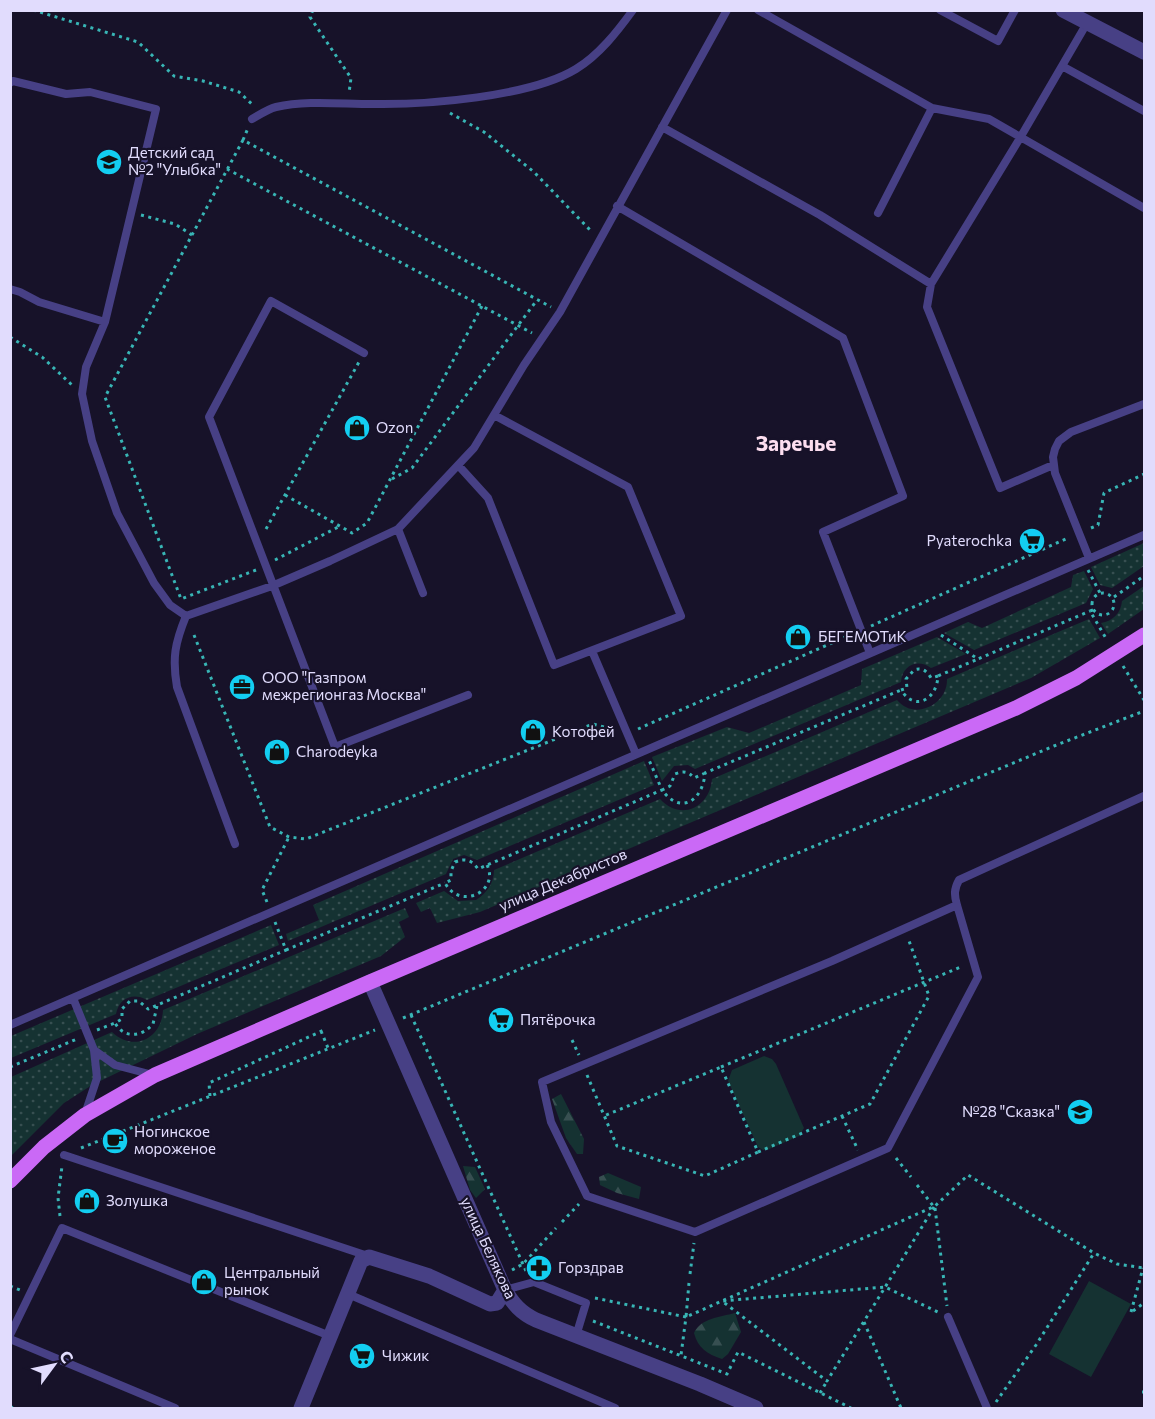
<svg xmlns="http://www.w3.org/2000/svg" width="1155" height="1419" font-family="Commissioner,sans-serif">
	<defs>
		<pattern id="grass-dots" width="8" height="8" patternUnits="userSpaceOnUse" patternTransform="scale(1.5)"><rect width="8" height="8" fill="#153232"/><path d="M2 2h.1M6 6h.1" fill="none" stroke="#374f51" stroke-width="1.8" stroke-linecap="round"/></pattern>
		<pattern id="forest-firs" width="22" height="20" patternUnits="userSpaceOnUse" patternTransform="scale(1.5)"><rect width="22" height="20" fill="#153232"/><path d="M5 1l3.5 6h-7zM16 11l3.5 6h-7z" fill="#374f51"/></pattern>
	</defs>
	<rect width="100%" height="100%" fill="#171229"/>
	<path fill="url(#grass-dots)" d="M1144,543V566L1112,588L1100,585L1091,567Z
		M1084,571L1093,589L1086,603L974,650L944,633L968,622L982,628L1071,587L1073,575Z
		M1144,586V609L1108,634L1101,623C1113,621 1121,613 1122,601Z
		M1089,619L1100,638L1031,678L480,912L437,923L430,908L421,912L416,903L444,891L458,901L476,900C487,893 494,883 494,870L660,799C681,822 710,807 712,779L897,700C914,721 948,705 947,679Z
		M937,637L966,654L931,668C918,658 902,665 901,682L695,769L688,765L674,766L662,781L652,757L727,727L749,733L861,685L862,669Z
		M644,761L654,785L477,860L464,855L453,859L446,874L288,941L286,934L319,920L313,905Z
		M405,908L409,917L399,922L405,937L381,956L197,1034L92,1085L64,1103L12,1155L11,1077L112,1032C134,1053 162,1038 163,1010Z
		M271,925L279,945L147,1000C133,992 119,998 116,1014L11,1058V1036Z"/>
	<path fill="url(#forest-firs)" d="M561,1094L584,1139L583,1154H577L566,1138L552,1099Z
		M463,1166L475,1167L485,1189L476,1198L470,1190Z
		M608,1173L641,1187L639,1199L617,1193L600,1185L599,1177Z
		M735,1313L741,1332L728,1354L722,1359C707,1354 698,1348 694,1333C701,1318 720,1317 735,1313Z"/>
	<path fill="#153232" d="M764,1056L772,1059L776,1064L804,1128L799,1136L767,1150H763L758,1147L728,1081L732,1070Z
		M1089,1281L1131,1304L1091,1377L1049,1354Z"/>
	<g fill="none" stroke-linecap="round" stroke-linejoin="round">
		<path stroke="#38b5b5" stroke-width="3" stroke-dasharray="3 4.5" stroke-linecap="butt" d="M33,10L138,42L174,76L203,81L239,92L254,106
			M313,10L310,17L351,78L349,93
			M450,113L484,132L534,172L591,231
			M243,140L248,128
			M227,169L532,333
			M141,215L175,224L192,235
			M10,337L42,357L73,386
			M392,479L412,468L537,300
			M285,495L352,533L367,523L482,306
			M1091,528L1098,525L1104,493L1144,474
			M266,529L359,362
			M275,560L340,526
			M256,570L181,599L105,397L243,140L551,307
			M1088,570L1100,593
			M1092 604a11 11 0 1 1 22 0a11 11 0 1 1-22 0Z
			M1114,597L1144,576
			M1093,610L1090,611L1107,640
			M871,626L1068,538
			M194,635L270,827L289,837L306,839L593,724L612,729
			M941,635L978,659L1090,611
			M1123,666L1144,700
			M938,676L931,678C927,671 922,667 914,670L906,679L907,688L901,690C916,713 937,698 938,676L978,659
			M638,729L852,634
			M705,773L694,778C688,771 683,771 675,774L670,786L662,790C681,816 703,800 705,773L901,690
			M487,865C500,891 460,911 445,883L451,880V871L455,862C465,858 472,860 478,869L662,790L649,760
			M267,902L262,890L289,837
			M275,922L286,950L445,883
			M157,1006L153,1024C142,1037 124,1039 115,1023L122,1019V1009L130,1001H139L148,1009L286,950
			M411,1015L526,1271L529,1272
			M403,1018L1054,746L1144,711
			M97,1030L115,1023
			M321,1031L328,1048
			M572,1040L579,1055
			M10,1067L77,1039
			M721,1067L963,966
			M587,1075L617,1146L705,1176L758,1152L721,1067L604,1116
			M210,1096L209,1083L326,1029
			M842,1116L858,1150
			M81,1148L375,1030
			M758,1152L870,1104L929,996L908,938
			M896,1158L911,1177
			M917,1185L934,1207L968,1175L1094,1253L1117,1264L1144,1268
			M934,1207C899,1265 863,1323 827,1381L722,1301L885,1287L938,1312
			M935,1208L947,1306
			M60,1216L58,1198L62,1166
			M562,1222L579,1204
			M512,1270L523,1264L556,1228
			M690,1274L694,1243
			M689,1283L686,1317L933,1207
			M10,1286L20,1290
			M595,1298L686,1317L681,1355
			M1133,1311L1144,1303
			M1131,1312L1143,1268
			M593,1321L727,1374L738,1352L851,1408
			M864,1322L901,1408
			M1142,1392H1144
			M820,1393L827,1381
			M996,1402L1036,1345L1094,1253
			M10,1407L15,1408"/>
		<path stroke="#474085" stroke-width="8" d="M758,10L932,108L989,119L1144,208
			M940,10L998,41L1015,10
			M1062,66L1144,111
			M10,83L13,81L66,94L90,92L156,109L105,322L86,367L82,394L92,441L117,513L154,583L170,605L186,616
			M252,119C259,115 268,109 276,107C306,100 341,104 372,104C426,105 530,97 576,69C599,55 617,32 633,10
			M662,127L820,215L931,284
			M617,206L843,338L903,496L823,532L870,653
			M878,213L932,108
			M10,289L20,292L39,302L105,322
			M364,353L271,301L209,417L335,747L468,695
			M458,465L488,498L554,665L681,616L628,487L494,415
			M1053,465L1000,488L927,307L931,284L1020,138L1087,23
			M398,529L423,593
			M1089,558L1055,473L1053,457L1055,449L1059,441L1071,432L1144,404
			M592,651L636,754
			M235,844L177,687C172,658 175,643 186,616L272,586L330,561L398,529L474,448L524,365L560,312L727,10
			M957,905L832,961L542,1082L551,1122L587,1196L695,1232L888,1148L978,977L957,905C954,895 954,889 959,880L1144,796
			M73,998L94,1050L97,1078L85,1114
			M10,1025L1144,535
			M94,1050L115,1065L153,1075
			M64,1155L368,1256
			M505,1290L534,1282L586,1303L576,1336
			M348,1294L615,1408
			M948,1317L987,1408
			M10,1335L62,1228L330,1336
			M10,1339L175,1408"/>
		<path stroke="#474085" stroke-width="15" d="M1063,10L1144,52
			M370,982L505,1290C513,1304 521,1313 536,1320L700,1384L756,1408
			M301,1408L361,1261L369,1257L429,1276L490,1304L497,1303L505,1290"/>
		<path stroke="#ca69f6" stroke-width="15" d="M10,1181L44,1147L85,1115L155,1075L370,982L1016,708L1076,678L1144,635"/>
	</g>
	<defs>
		<symbol id="school-disc" viewBox="-11 -11 22 22"><circle r="9.5" fill="#13cef1" stroke="#171229"/><path d="M0-5L7-2L0 1L-7-2ZM-4 1L0 2.5L4 1V4Q0 6-4 4Z" fill="#111"/></symbol>
		<symbol id="shop-disc" viewBox="-11 -11 22 22"><circle r="9.5" fill="#13cef1" stroke="#171229"/><path d="M-5-2.5h2.3a2.7 3.5 0 0 1 5.4 0H5L5.5 6h-11ZM-1.5-2.5h3a1.5 2.3 0 0 0-3 0Z" fill="#111"/></symbol>
		<symbol id="supermarket-disc" viewBox="-11 -11 22 22"><circle r="9.5" fill="#13cef1" stroke="#171229"/><path d="M-6-5.5h2.5l.6 2H6L4.5 2H-2.5L-4.4-4H-6ZM-1.5 3.2a1.3 1.3 0 1 0 .1 0ZM3 3.2a1.3 1.3 0 1 0 .1 0Z" fill="#111"/></symbol>
		<symbol id="office-disc" viewBox="-11 -11 22 22"><circle r="9.5" fill="#13cef1" stroke="#171229"/><path d="M-6-3h4V-5.5h4V-3h4V5H-6ZM-1-4.5V-3h2v-1.5ZM-6 0V1H6V0Z" fill="#111"/></symbol>
		<symbol id="cafe-disc" viewBox="-11 -11 22 22"><circle r="9.5" fill="#13cef1" stroke="#171229"/><path d="M-5.5-4.5H6V0H3Q3 3.5 0 3.5H-2.5Q-5.5 3.5-5.5 0ZM3-3.2v2h1.7v-2ZM-6 4.5H4V6H-6Z" fill="#111"/></symbol>
		<symbol id="pharmacy-disc" viewBox="-11 -11 22 22"><circle r="9.5" fill="#13cef1" stroke="#171229"/><path d="M-2-6h4v4h4v4h-4v4h-4v-4h-4v-4h4Z" fill="#111"/></symbol>
	</defs>
	<g fill-rule="evenodd">
		<use href="#school-disc" x="94" y="147" width="30" height="30"/>
		<use href="#shop-disc" x="342" y="413" width="30" height="30"/>
		<use href="#supermarket-disc" x="1017" y="526" width="30" height="30"/>
		<use href="#shop-disc" x="783" y="622" width="30" height="30"/>
		<use href="#office-disc" x="227" y="672" width="30" height="30"/>
		<use href="#shop-disc" x="518" y="717" width="30" height="30"/>
		<use href="#shop-disc" x="262" y="737" width="30" height="30"/>
		<use href="#supermarket-disc" x="486" y="1005" width="30" height="30"/>
		<use href="#school-disc" x="1065" y="1097" width="30" height="30"/>
		<use href="#cafe-disc" x="100" y="1126" width="30" height="30"/>
		<use href="#shop-disc" x="72" y="1186" width="30" height="30"/>
		<use href="#pharmacy-disc" x="524" y="1253" width="30" height="30"/>
		<use href="#shop-disc" x="189" y="1267" width="30" height="30"/>
		<use href="#supermarket-disc" x="347" y="1341" width="30" height="30"/>
	</g>
	<g text-anchor="middle" stroke-width="4.5" stroke-linejoin="round" paint-order="stroke">
		<g font-size="15" fill="#e1dcfd" stroke="#171229" text-anchor="start">
			<text x="128" y="158">Детский сад<tspan x="128" dy="17">№2 "Улыбка"</tspan></text>
			<text x="376" y="433">Ozon</text>
			<text x="1012" y="546" text-anchor="end">Pyaterochka</text>
			<text x="818" y="642">БЕГЕМОТиК</text>
			<text x="262" y="683">ООО "Газпром<tspan x="262" dy="17">межрегионгаз Москва"</tspan></text>
			<text x="552" y="737">Котофей</text>
			<text x="296" y="757">Charodeyka</text>
			<text x="520" y="1025">Пятёрочка</text>
			<text x="1060" y="1117" text-anchor="end">№28 "Сказка"</text>
			<text x="134" y="1137">Ногинское<tspan x="134" dy="17">мороженое</tspan></text>
			<text x="106" y="1206">Золушка</text>
			<text x="558" y="1273">Горздрав</text>
			<text x="224" y="1278">Центральный<tspan x="224" dy="17">рынок</tspan></text>
			<text x="382" y="1361">Чижик</text>
		</g>
		<g font-size="15" fill="#e1dcfd" stroke="#171229">
			<text transform="translate(563 880) rotate(-23)" y="5">улица Декабристов</text>
			<text transform="translate(488 1248) rotate(65)" y="5">улица Белякова</text>
		</g>
		<g font-size="21" font-weight="bold" fill="#fddef0" stroke="#171229">
			<text x="796" y="451">Заречье</text>
		</g>
	</g>
	<rect width="1155" height="1419" fill="none" stroke="#e1dcfd" stroke-width="24"/>
	<g transform="translate(54 1365) rotate(57)" stroke="#171229" stroke-width="4.5" paint-order="stroke">
	<path d="M0-4.5L10 22L0 15L-10 22Z" fill="#e1dcfd"/>
	<text y="-9" font-size="16" font-weight="bold" text-anchor="middle" fill="#e1dcfd">С</text>
	</g>
</svg>
